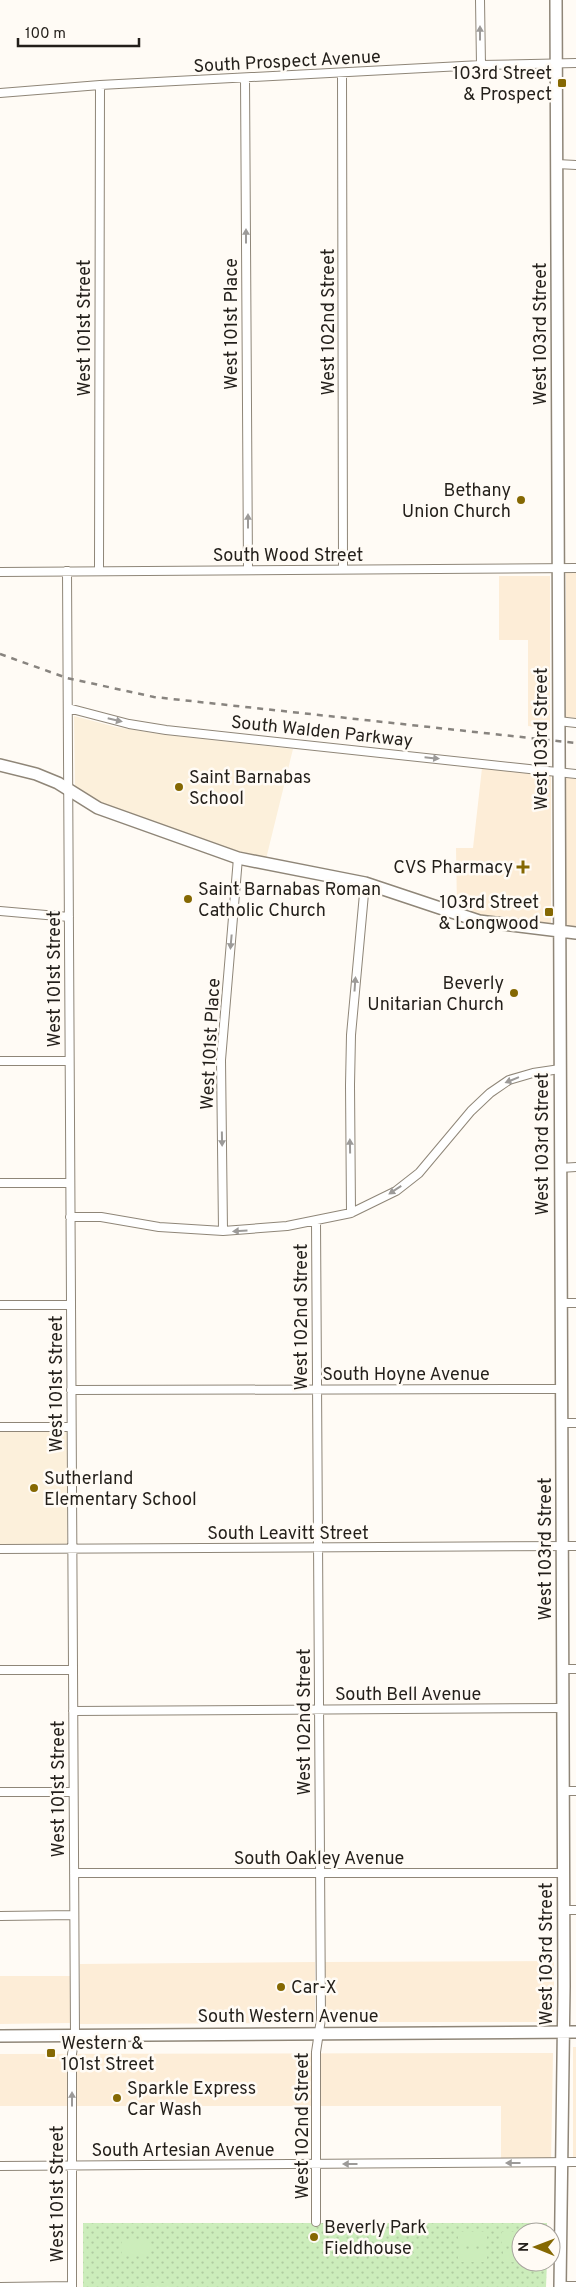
<svg xmlns="http://www.w3.org/2000/svg" width="576" height="2287" font-family="Overpass,sans-serif">
	<defs>
		<pattern id="green-dots" width="8" height="8" patternUnits="userSpaceOnUse" patternTransform="scale(1.25)"><rect width="8" height="8" fill="#ccedbb"/><path d="M2 2h.1M6 6h.1" fill="none" stroke="#afcba0" stroke-width="1.8" stroke-linecap="round"/></pattern>
	</defs>
	<rect width="100%" height="100%" fill="#fffbf5"/>
	<path fill="#fdedd7" d="M566,572H576V718L566,717Z
		M499,576H550V729L528,726V640H499Z
		M482,768L551,776V925L481,917L457,908L456,848H473Z
		M565,777L576,779V932L565,930Z
		M554,1961V2015L550,2020L545,2022H326L325,1962Z
		M315,1962V2023L80,2024V1964Z
		M0,1976H70L71,2023L0,2024Z
		M573,2047H576V2162H573Z
		M553,2053L551,2162L501,2163V2106H0V2054Z"/>
	<path fill="#fcf0db" d="M74,716L116,727L160,734L293,749L266,859L219,846L102,804L75,788Z
		M0,1432H67V1544H0Z"/>
	<path fill="url(#green-dots)" d="M83,2223H547V2232H521V2262H547L546,2287H83Z"/>
	<path fill="#ccedbb" d="M458,2232H487V2245H458Z
		M502,2232H531H521V2245H502Z
		M122,2239H150L149,2254H122Z
		M458,2249H487V2262H458Z
		M503,2249H521V2262H531H503Z
		M141,2283H170V2287H141Z"/>
	<g fill="none" stroke-linecap="round" stroke-linejoin="round">
		<defs>
			<path id="street" d="M480,0L481,65
				M342,74L343,569
				M245,78L248,570
				M0,93L100,85L481,65L576,63
				M557,164L576,165
				M67,571L75,2035L72,2054V2287
				M99,571L100,85
				M0,572L576,568
				M68,708L129,724L166,730L576,774
				M558,721L576,723
				M0,911L69,917
				M0,1061H69
				M560,1168L576,1167
				M0,1183H70
				M351,1213L350,1085L351,1035L365,883
				M70,1217H101L159,1227L223,1231L287,1226L351,1213L396,1191L419,1173L471,1111L490,1093L509,1080L533,1073L560,1069
				M316,1222L321,2019L316,2052V2222
				M223,1231L221,1060L238,858
				M561,1303H576
				M0,1305H71
				M71,1390L561,1389
				M562,1423H576
				M0,1427H71
				M0,1549L576,1546
				M563,1669H576
				M0,1670H73
				M73,1711L563,1708
				M563,1791H576
				M0,1792H73
				M74,1873H564
				M564,1910H576
				M0,1916L74,1915
				M0,2166L576,2162
				M560,2286H576
				M0,2287L72,2286"/>
			<path id="secondary" d="M556,0L564,1986L560,2287
				M0,765L36,774L58,783L98,808L238,858L365,883L479,921L576,933
				M0,2036L576,2032"/>
		</defs>
		<use href="#street" stroke="#8f8678" stroke-width="10"/>
		<use href="#secondary" stroke="#8f8678" stroke-width="14"/>
		<use href="#street" stroke="#fff" stroke-width="8"/>
		<use href="#secondary" stroke="#fff" stroke-width="11"/>
		<path stroke="#88847f" stroke-width="2.5" stroke-dasharray="6 6" stroke-linecap="butt" d="M0,654L67,678L154,697L576,743"/>
	</g>
	<defs><path id="oneway-solid" d="M-6-.8H1V-3.2L6.5 0L1 3.2V.8H-6Z" transform="scale(1.25)"/></defs>
	<g fill="#9c9a98">
		<use href="#oneway-solid" transform="translate(480 33) rotate(-90)"/>
		<use href="#oneway-solid" transform="translate(246 236) rotate(-90)"/>
		<use href="#oneway-solid" transform="translate(248 521) rotate(-90)"/>
		<use href="#oneway-solid" transform="translate(115 720) rotate(13)"/>
		<use href="#oneway-solid" transform="translate(432 758) rotate(6)"/>
		<use href="#oneway-solid" transform="translate(231 942) rotate(95)"/>
		<use href="#oneway-solid" transform="translate(355 984) rotate(-86)"/>
		<use href="#oneway-solid" transform="translate(512 1080) rotate(158)"/>
		<use href="#oneway-solid" transform="translate(222 1139) rotate(89)"/>
		<use href="#oneway-solid" transform="translate(350 1146) rotate(-91)"/>
		<use href="#oneway-solid" transform="translate(395 1190) rotate(147)"/>
		<use href="#oneway-solid" transform="translate(240 1231) rotate(177)"/>
		<use href="#oneway-solid" transform="translate(72 2099) rotate(-90)"/>
		<use href="#oneway-solid" transform="translate(513 2163) rotate(180)"/>
		<use href="#oneway-solid" transform="translate(350 2164) rotate(180)"/>
	</g>
	<g fill="#856802" stroke="#fffbf5" stroke-width="2">
		<rect x="557" y="78" width="10" height="10" rx="2.5"/>
		<circle cx="521" cy="500" r="5"/>
		<circle cx="179" cy="787" r="5"/>
		<path d="M520.5 859.5h5v5h5v5h-5v5h-5v-5h-5v-5h5z"/>
		<circle cx="188" cy="899" r="5"/>
		<rect x="544" y="907" width="10" height="10" rx="2.5"/>
		<circle cx="514" cy="993" r="5"/>
		<circle cx="34" cy="1488" r="5"/>
		<circle cx="281" cy="1987" r="5"/>
		<rect x="46" y="2048" width="10" height="10" rx="2.5"/>
		<circle cx="117" cy="2098" r="5"/>
		<circle cx="314" cy="2237" r="5"/>
	</g>
	<g text-anchor="middle" stroke-width="5" stroke-linejoin="round" paint-order="stroke">
		<g font-size="18" fill="#231f1a" stroke="#fffbf5">
			<text transform="translate(287 61) rotate(-3)" y="6">South Prospect Avenue</text>
			<text transform="translate(328 322) rotate(-90)" y="6">West 102nd Street</text>
			<text transform="translate(231 324) rotate(-90)" y="6">West 101st Place</text>
			<text transform="translate(84 328) rotate(-90)" y="6">West 101st Street</text>
			<text transform="translate(540 334) rotate(-90)" y="6">West 103rd Street</text>
			<text x="288" y="561">South Wood Street</text>
			<text transform="translate(322 731) rotate(6)" y="6">South Walden Parkway</text>
			<text transform="translate(541 739) rotate(-90)" y="6">West 103rd Street</text>
			<text transform="translate(54 979) rotate(-90)" y="6">West 101st Street</text>
			<text transform="translate(210 1044) rotate(-87)" y="6">West 101st Place</text>
			<text transform="translate(542 1144) rotate(-90)" y="6">West 103rd Street</text>
			<text transform="translate(301 1317) rotate(-90)" y="6">West 102nd Street</text>
			<text x="406" y="1380">South Hoyne Avenue</text>
			<text transform="translate(56 1384) rotate(-90)" y="6">West 101st Street</text>
			<text x="288" y="1539">South Leavitt Street</text>
			<text transform="translate(545 1549) rotate(-90)" y="6">West 103rd Street</text>
			<text x="408" y="1700">South Bell Avenue</text>
			<text transform="translate(304 1722) rotate(-90)" y="6">West 102nd Street</text>
			<text transform="translate(58 1789) rotate(-90)" y="6">West 101st Street</text>
			<text x="319" y="1864">South Oakley Avenue</text>
			<text transform="translate(546 1954) rotate(-90)" y="6">West 103rd Street</text>
			<text x="288" y="2022">South Western Avenue</text>
			<text transform="translate(302 2126) rotate(-90)" y="6">West 102nd Street</text>
			<text x="183" y="2156">South Artesian Avenue</text>
			<text transform="translate(57 2194) rotate(-90)" y="6">West 101st Street</text>
		</g>
		<g font-size="18" fill="#231f1a" stroke="#fffbf5" text-anchor="start">
			<text x="552" y="79" text-anchor="end">103rd Street<tspan x="552" dy="21">&amp; Prospect</tspan></text>
			<text x="511" y="496" text-anchor="end">Bethany<tspan x="511" dy="21">Union Church</tspan></text>
			<text x="189" y="783">Saint Barnabas<tspan x="189" dy="21">School</tspan></text>
			<text x="513" y="873" text-anchor="end">CVS Pharmacy</text>
			<text x="198" y="895">Saint Barnabas Roman<tspan x="198" dy="21">Catholic Church</tspan></text>
			<text x="539" y="908" text-anchor="end">103rd Street<tspan x="539" dy="21">&amp; Longwood</tspan></text>
			<text x="504" y="989" text-anchor="end">Beverly<tspan x="504" dy="21">Unitarian Church</tspan></text>
			<text x="44" y="1484">Sutherland<tspan x="44" dy="21">Elementary School</tspan></text>
			<text x="291" y="1993">Car-X</text>
			<text x="61" y="2049">Western &amp;<tspan x="61" dy="21">101st Street</tspan></text>
			<text x="127" y="2094">Sparkle Express<tspan x="127" dy="21">Car Wash</tspan></text>
			<text x="324" y="2233">Beverly Park<tspan x="324" dy="21">Fieldhouse</tspan></text>
		</g>
	</g>
	<g transform="translate(536 2247) rotate(271)"><circle r="24" fill="#fffbf5" stroke="#a7a39d"/>
	<path d="M0-4L9 19L0 12L-9 19Z" fill="#856802"/>
	<text y="-8" font-size="14" font-weight="bold" text-anchor="middle" fill="#231f1a">N</text>
	</g>
	<path d="M18 38v8h121v-8" fill="none" stroke="#231f1a" stroke-width="2.5"/>
	<text x="25" y="38" font-size="15" fill="#231f1a" stroke="#fffbf5" stroke-width="4" paint-order="stroke">100 m</text>
</svg>
